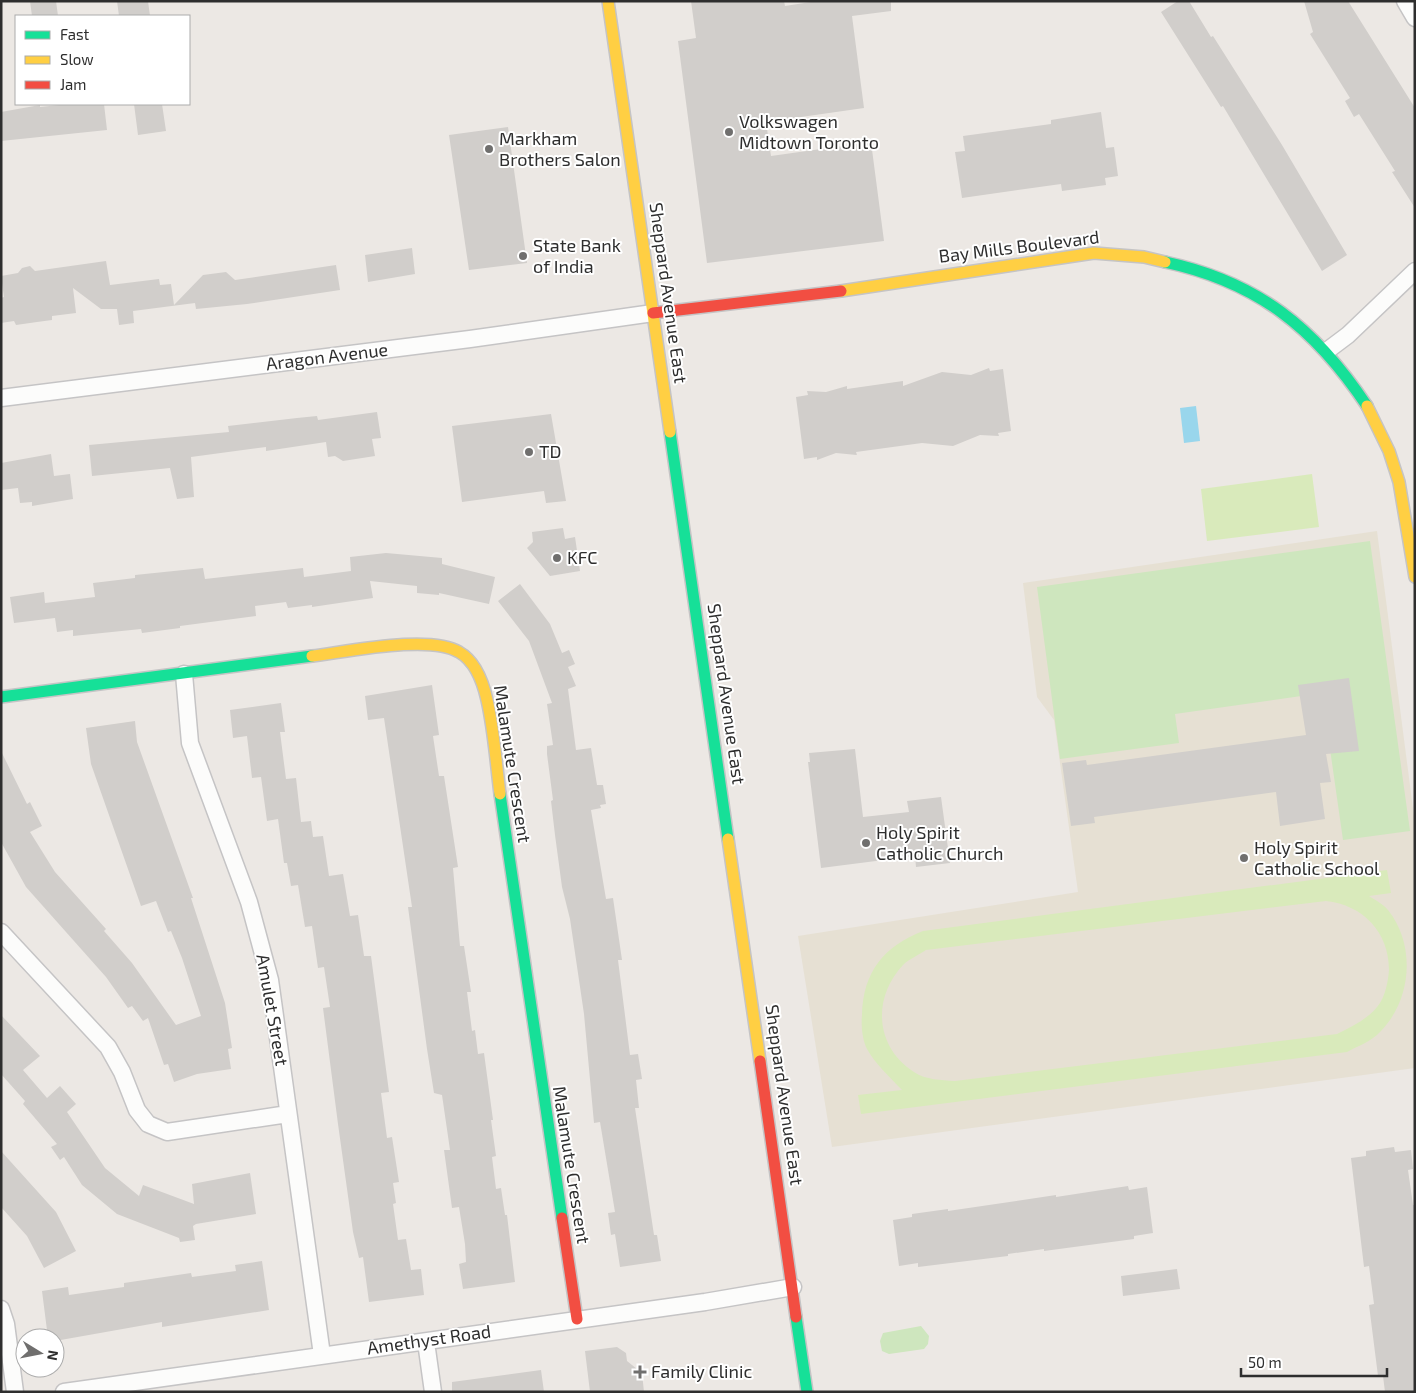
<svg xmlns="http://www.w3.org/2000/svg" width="1416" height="1393" font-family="'Exo 2',sans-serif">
	<rect width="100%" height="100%" fill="#ece8e4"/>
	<path fill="#e6e0d3" d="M1377,531L1415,824V1068L832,1147L798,936L1078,892L1054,720L1037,697L1023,583Z"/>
	<path fill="#cee6be" d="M1370,541L1410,831L1343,840L1322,693L1175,714L1179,743L1060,759L1037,587Z
		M921,1326L929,1336L928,1344L924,1349L889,1354L882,1351L880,1341L883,1333Z"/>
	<path fill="#d9eabb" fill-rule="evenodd" d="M1312,474L1319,527L1207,541L1201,489Z
		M1387,870L1391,893L1369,896C1375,900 1383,904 1388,910C1416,945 1412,1000 1380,1032C1372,1041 1358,1046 1347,1052L861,1114L858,1095L902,1090C889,1076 876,1065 867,1049C862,1039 861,1025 862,1015C863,972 884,946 923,931ZM1326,901C1363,905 1389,932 1389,970C1388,981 1386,993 1380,1003C1370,1018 1353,1026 1337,1034L955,1081C941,1080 926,1080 914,1072C875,1047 872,998 903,965C909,959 919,955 926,950Z"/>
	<path fill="#99d6ec" d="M1196,406L1200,441L1184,443L1180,408Z"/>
	<path fill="#d1cecb" d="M30,1H56L58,16H32Z
		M117,1H148L150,16H119Z
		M691,1H784L785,6L817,1H891V11L852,16L864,108L766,122L771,156L871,142L884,241L707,263L678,41L696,38Z
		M1178,1H1189L1211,37L1213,36L1282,145L1347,255L1322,271L1223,106L1221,107L1161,12Z
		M1304,1H1348L1415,108V208L1392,172L1395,171L1359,114L1354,117L1345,101L1350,98L1310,34L1313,32Z
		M68,104H104L107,130L1,141V112L40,105V107Z
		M134,104H162L166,131L138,135Z
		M1101,112L1106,148L1114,147L1118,176L1105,178L1106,185L1062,191L1061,184L962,198L955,152L965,151L963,136L1051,124V120Z
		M508,127L527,263L469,270L449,135Z
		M412,248L415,274L368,282L365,255Z
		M106,261L110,285L159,279L160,285L171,284L174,305L203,275L226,272L235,280L336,265L340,290L247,304L196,309L195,303L133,311L134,323L119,325L117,309H101L73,288L76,313L52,316V320L37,322L16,325L14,321L1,323V298L4,297L1,276L18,273L22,268L30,266L35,271Z
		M989,368L990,371L1003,369L1011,431L998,433L999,436L980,435L953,446L922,443L856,452L857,455L836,453L817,460V457L804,459L796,397L808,395L807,391L826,392L847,386V389L903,381V386L942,372L971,375Z
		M377,412L381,438L372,439L375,456L343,461L335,456L328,457L326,442L266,451V447L191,457L194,497L177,499L170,468L92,476L89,445L229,432L228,426L297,418L317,416L318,420Z
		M551,414L566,501L546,503L544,491L462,502L452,426Z
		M51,454L54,476L70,474L73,499L32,506V502L20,503L18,488L1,490V463Z
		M563,528L565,539L575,537L580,571L550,576L527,548L533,542L532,532Z
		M386,553L442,558V564L495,577L489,604L439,593V595L417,593V586L370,581L373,598L312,607V605L288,608L286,602L255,606L256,616L180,626V628L142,633L141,629L73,636V630L57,632L55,618L14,623L10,597L44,592L45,603L95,597L93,583L135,578V575L203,568L205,579L303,568L304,577L351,571L350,557Z
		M520,584L550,624L562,653L569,650L575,664L568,667L576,686L568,689L576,750L591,748L597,785H603L606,804L600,805L601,808L591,810L606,899L613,898L622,960H618L630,1055L638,1054L642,1079L636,1080L639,1108H635L654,1235H657L661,1261L620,1267L615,1234L611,1235L608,1213L615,1212L600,1122L594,1123L584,1014L570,919L562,887L555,835L551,801L553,800L547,754V746L553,745L547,704L552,703L529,641L498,601Z
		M1349,678L1359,751L1326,754L1331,782L1320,783L1325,819L1280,826L1276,792L1094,817L1095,823L1071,826L1062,763L1086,760L1087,765L1306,735L1298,685Z
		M432,685L439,735L433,736L439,776H444L458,867L453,868L460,946H464L471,992H467L472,1031L475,1030L478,1054L484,1053L493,1120H491L496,1156L492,1157L496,1189L501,1188L505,1215H507L515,1282L463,1289L459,1264L466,1262L465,1244L459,1207L452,1208L444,1150H450L442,1095L434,1093L427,1049L408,907H412L384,718L368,720L365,696Z
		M281,703L285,732H280L286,779L296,778L301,822L311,821L313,837L323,836L329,876L343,874L350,916L358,915L364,956H371L389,1092L381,1093L387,1138L392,1137L399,1182L393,1183L396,1203L393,1204L398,1240L406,1239L411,1270L421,1269L424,1295L369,1302L363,1257L359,1258L353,1232L338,1124L323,1008L330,1007L324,967L318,968L312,926L305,927L298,885L291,886L287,863H284L278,819L267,821L261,777L252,778L247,736L233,738L230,710Z
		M135,721L137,742L193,898H191L225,1003L232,1048L228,1049L231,1069L197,1074L174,1082L168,1064L164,1065L148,1018L143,1021L132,1006L128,1008L106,977L26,887L1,842V751L27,804L30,802L42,826L30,832L55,872L106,929L104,931L132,963L176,1025L201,1016L182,958L171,931L168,932L156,901L141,906L91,764L86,728Z
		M855,749L863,817L909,812L907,801L941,797L950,863L916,867L915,856L821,868L808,762H810L809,753Z
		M1,1015L40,1056L23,1070L47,1098L60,1086L76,1104L67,1112L105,1168L139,1196L143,1185L194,1204L192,1184L250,1173L256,1214L196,1224L193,1226L195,1240L180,1242L179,1238L117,1214L82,1185L64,1157L60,1160L51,1147L57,1144L23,1104L25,1101L1,1074Z
		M1394,1147L1395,1152L1411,1150L1413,1169L1408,1170L1413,1205H1415V1392H1385L1383,1376H1378L1369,1305L1374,1304L1369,1266L1364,1267L1351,1158L1366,1156V1151Z
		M1,1151L56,1212L76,1251L44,1268L27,1236L1,1207Z
		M1128,1186L1129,1190L1147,1187L1153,1233L1134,1236V1239L1044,1251V1249L1008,1254V1256L918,1267V1263L899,1266L893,1220L912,1217V1214L948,1209V1211L1056,1195V1197Z
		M262,1261L269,1310L162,1327V1322L55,1341V1338H48L42,1291L68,1287L69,1295L124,1287V1283L191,1273L192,1277L236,1271L235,1265Z
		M1177,1269L1180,1289L1123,1296L1121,1276Z
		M617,1347L626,1353L627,1361L642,1373L644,1392H590L585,1351Z
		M541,1370L544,1392H452V1382Z"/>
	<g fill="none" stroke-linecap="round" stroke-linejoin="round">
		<defs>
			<path id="street" d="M1405,1L1415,18
				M1328,350L1348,335L1415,271
				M1,398L470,339L653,313
				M184,674L190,743L249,902L270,980L322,1355
				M1,932L108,1047L122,1072L137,1110L148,1124L167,1132L288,1114
				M1,1309L6,1324L15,1392
				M426,1342L433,1392
				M64,1392L705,1302L793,1287"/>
			<path id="fast" d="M1165,262C1258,282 1315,328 1367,406
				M670,432L728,839
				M1,697L312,656
				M500,794L562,1218
				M796,1317L807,1392"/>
			<path id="slow" d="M608,1L670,432
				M841,291L1094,253L1144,257L1165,262
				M1367,406L1389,451L1399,482L1415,577
				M312,656C346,652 430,634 459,652C475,661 483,682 487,700C494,730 496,763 500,794
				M728,839L760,1061"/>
			<path id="jam" d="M653,313L841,291
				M760,1061L796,1317
				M562,1218L577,1319"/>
		</defs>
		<use href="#street" stroke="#c5c4c5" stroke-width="19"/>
		<use href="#fast" stroke="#c5c4c5" stroke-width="14"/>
		<use href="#slow" stroke="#c5c4c5" stroke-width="14"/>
		<use href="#jam" stroke="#c5c4c5" stroke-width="14"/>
		<use href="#street" stroke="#fcfcfb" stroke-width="16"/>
		<use href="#fast" stroke="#16e098" stroke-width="11"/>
		<use href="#slow" stroke="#ffcf43" stroke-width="11"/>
		<use href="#jam" stroke="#f24e42" stroke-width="11"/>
	</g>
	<g fill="#706f6e" stroke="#fff" stroke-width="2">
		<circle cx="729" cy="132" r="5"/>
		<circle cx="489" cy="149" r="5"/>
		<circle cx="523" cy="256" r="5"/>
		<circle cx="529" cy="452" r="5"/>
		<circle cx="557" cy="558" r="5"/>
		<circle cx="866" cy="843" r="5"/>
		<circle cx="1244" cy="858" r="5"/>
		<path d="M637.5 1364.5h5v5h5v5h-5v5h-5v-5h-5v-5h5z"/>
	</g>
	<g text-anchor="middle" stroke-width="4" stroke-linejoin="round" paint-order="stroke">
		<g font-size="18" fill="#2e2e2e" stroke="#fff" text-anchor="start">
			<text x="739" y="128">Volkswagen<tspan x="739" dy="21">Midtown Toronto</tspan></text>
			<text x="499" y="145">Markham<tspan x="499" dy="21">Brothers Salon</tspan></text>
			<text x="533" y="252">State Bank<tspan x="533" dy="21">of India</tspan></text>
			<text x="539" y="458">TD</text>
			<text x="567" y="564">KFC</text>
			<text x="876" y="839">Holy Spirit<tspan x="876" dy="21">Catholic Church</tspan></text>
			<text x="1254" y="854">Holy Spirit<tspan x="1254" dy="21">Catholic School</tspan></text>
			<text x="651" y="1378">Family Clinic</text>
		</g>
		<g font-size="18" fill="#2e2e2e" stroke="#fff">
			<text transform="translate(1019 247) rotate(-7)" y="6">Bay Mills Boulevard</text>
			<text transform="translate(668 293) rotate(82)" y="6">Sheppard Avenue East</text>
			<text transform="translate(327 357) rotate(-7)" y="6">Aragon Avenue</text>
			<text transform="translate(726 694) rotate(82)" y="6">Sheppard Avenue East</text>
			<text transform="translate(512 764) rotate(81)" y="6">Malamute Crescent</text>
			<text transform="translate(272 1010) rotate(80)" y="6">Amulet Street</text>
			<text transform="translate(784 1095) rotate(82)" y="6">Sheppard Avenue East</text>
			<text transform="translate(571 1165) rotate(81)" y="6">Malamute Crescent</text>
			<text transform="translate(429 1340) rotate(-8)" y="6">Amethyst Road</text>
		</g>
	</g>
	<rect width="1416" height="1393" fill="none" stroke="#2e2e2e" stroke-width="5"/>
	<rect x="15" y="15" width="175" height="90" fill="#ffffff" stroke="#ababab"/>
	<rect x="25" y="31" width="25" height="8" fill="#16e098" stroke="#ababab"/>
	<text x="60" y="40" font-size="15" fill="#2e2e2e">Fast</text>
	<rect x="25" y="56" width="25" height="8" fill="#ffcf43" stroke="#ababab"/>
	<text x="60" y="65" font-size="15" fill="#2e2e2e">Slow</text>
	<rect x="25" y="81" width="25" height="8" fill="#f24e42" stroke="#ababab"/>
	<text x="60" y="90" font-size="15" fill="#2e2e2e">Jam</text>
	<g transform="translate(40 1353) rotate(100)"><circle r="24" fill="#ffffff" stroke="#ababab"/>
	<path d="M0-4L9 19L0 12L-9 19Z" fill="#706f6e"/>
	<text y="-8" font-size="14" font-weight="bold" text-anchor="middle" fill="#2e2e2e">N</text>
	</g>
	<path d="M1241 1368v8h146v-8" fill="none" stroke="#2e2e2e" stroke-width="2.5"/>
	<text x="1248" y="1368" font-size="15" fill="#2e2e2e" stroke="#ffffff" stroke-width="4" paint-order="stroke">50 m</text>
</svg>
